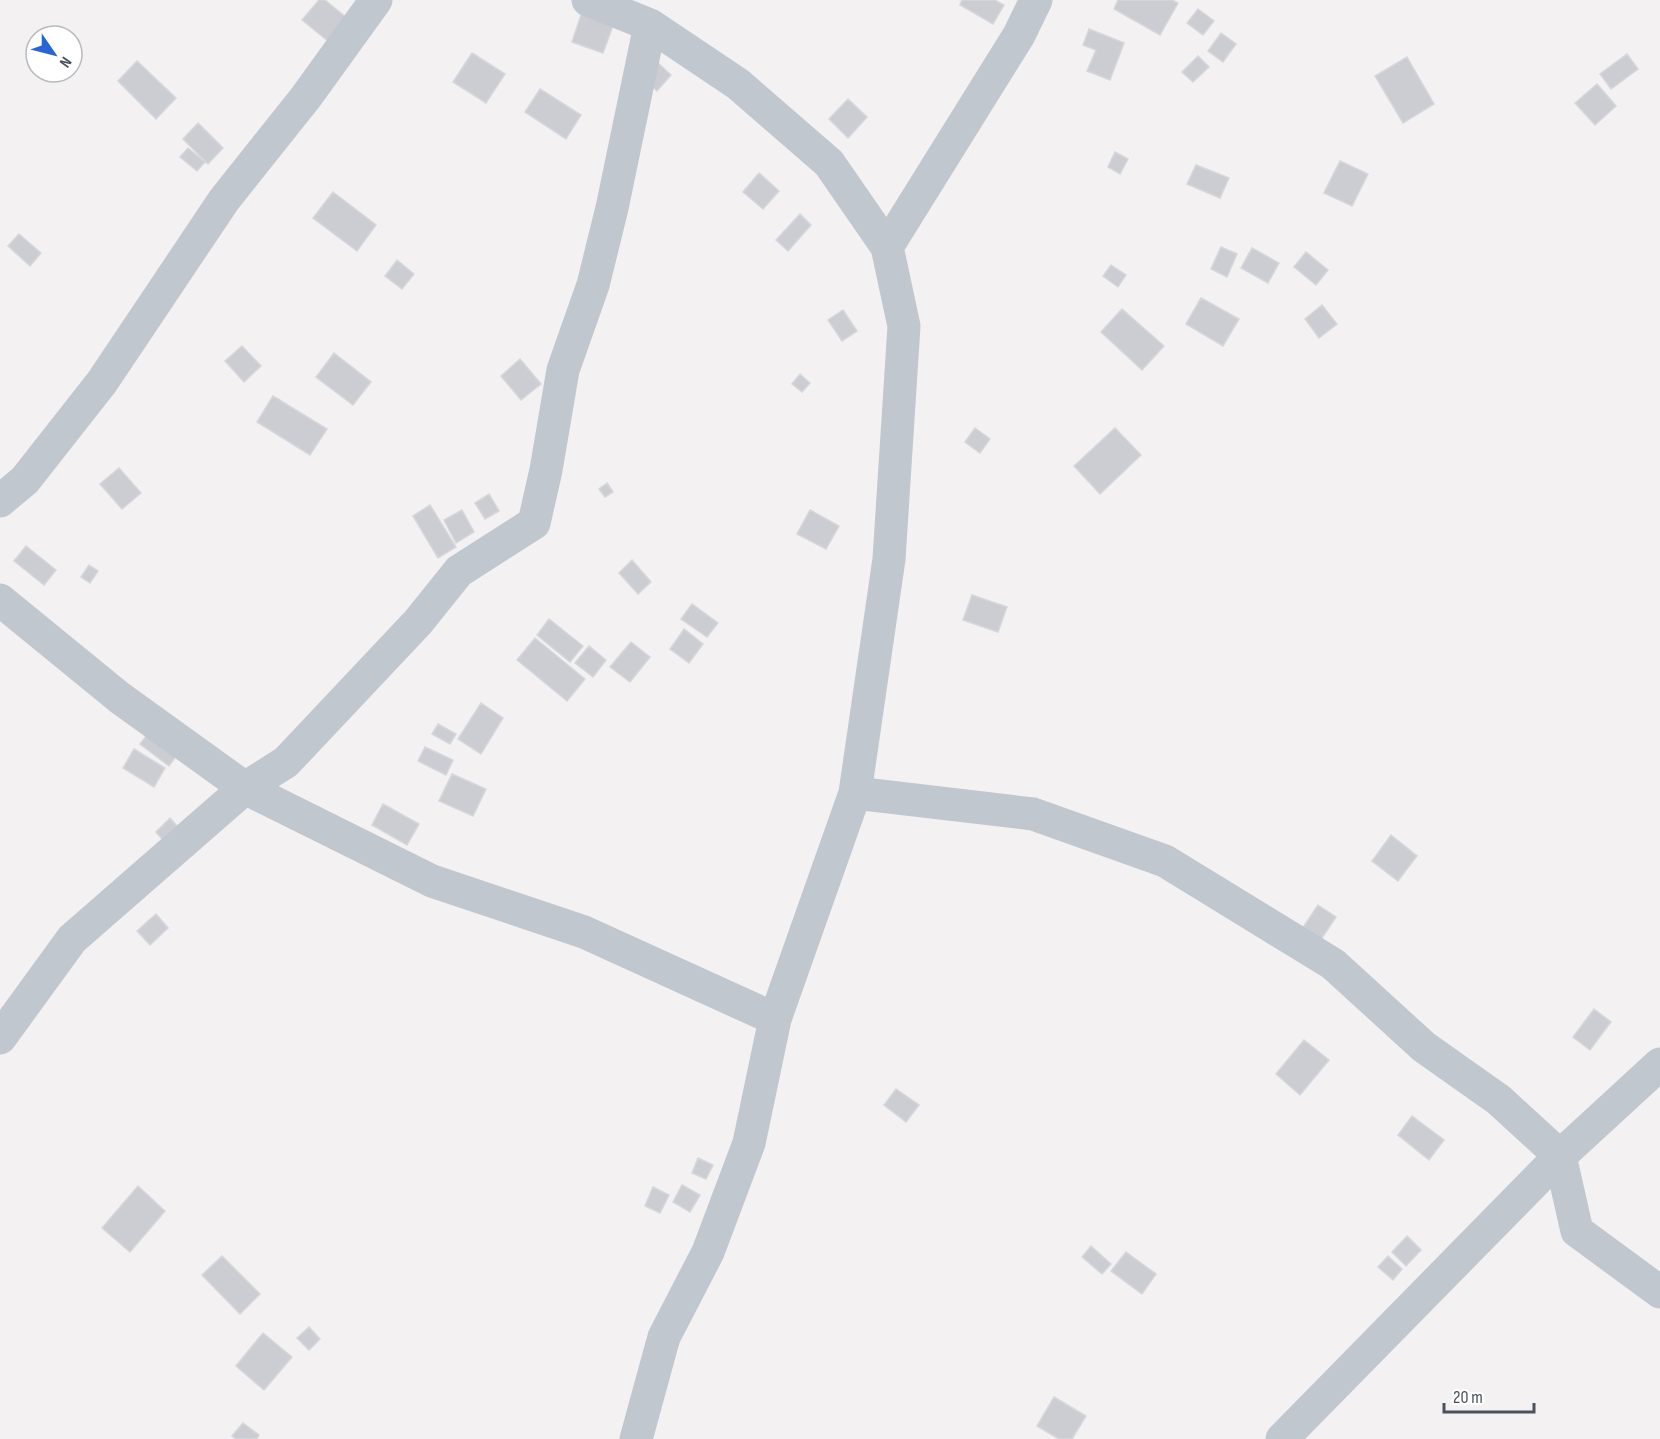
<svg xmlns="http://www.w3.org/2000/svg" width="1660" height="1439" font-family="'Sofia Sans Condensed',sans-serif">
	<rect width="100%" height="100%" fill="#f3f1f1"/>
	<path fill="#cbcdd3" stroke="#d5d7db" stroke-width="1.5" d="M319,0H325L347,18L328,41L302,20Z
		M962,0H995L1004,5L993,24L960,5Z
		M1118,0H1172L1178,3L1160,35L1114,9Z
		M1198,9L1214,21L1203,35L1187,23Z
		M582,12L614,23L603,53L572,42Z
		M1089,29L1124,43L1110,80L1087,71L1096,50L1083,45Z
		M1221,33L1236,44L1223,62L1208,51Z
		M472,53L505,74L486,103L453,82Z
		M1627,54L1638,69L1611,89L1600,74Z
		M1198,56L1209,67L1193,82L1182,72Z
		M1407,57L1434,104L1403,123L1375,76Z
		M137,61L176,98L156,119L118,81Z
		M657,62L671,75L657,91L643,78Z
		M1597,84L1616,106L1595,125L1575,103Z
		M540,89L581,115L566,139L525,112Z
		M848,99L867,117L848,138L829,119Z
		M198,123L223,148L208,164L183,139Z
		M188,148L205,162L197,171L180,157Z
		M1115,152L1128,159L1120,174L1108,167Z
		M1340,161L1368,174L1352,206L1324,193Z
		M1196,165L1229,178L1220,198L1187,184Z
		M759,173L779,191L763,209L743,192Z
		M333,192L376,225L357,251L313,218Z
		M800,214L811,225L788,251L776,240Z
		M19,234L41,253L30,266L8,246Z
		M1221,247L1237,254L1227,277L1211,269Z
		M1252,248L1279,263L1268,283L1241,268Z
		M1306,252L1328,270L1316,285L1294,267Z
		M397,260L414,274L402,289L385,276Z
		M1111,265L1126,275L1118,287L1103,276Z
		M1201,298L1239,319L1223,346L1186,324Z
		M1322,305L1337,324L1319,338L1305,319Z
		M1122,309L1164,346L1142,370L1101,332Z
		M843,310L857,331L842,341L828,320Z
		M242,346L261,366L244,382L225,361Z
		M334,353L371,382L353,405L316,377Z
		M520,359L541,384L521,400L501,376Z
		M800,374L810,383L802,392L792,384Z
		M273,396L327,429L310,455L257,422Z
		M975,428L990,439L980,453L965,442Z
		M1115,428L1141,455L1100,494L1074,466Z
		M119,468L141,493L122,509L100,484Z
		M607,483L613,492L605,497L599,489Z
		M489,494L499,511L485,519L475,503Z
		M430,505L456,547L438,558L413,516Z
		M462,510L474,532L456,543L444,520Z
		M810,510L839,526L826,549L797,534Z
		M26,546L56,570L44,585L14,561Z
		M632,560L651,582L638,594L619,573Z
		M89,565L98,571L90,583L81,577Z
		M972,595L1007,607L998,632L963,620Z
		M692,604L718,623L707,637L681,619Z
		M549,619L583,646L570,662L537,635Z
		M684,629L703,644L689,663L670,649Z
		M535,638L585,679L567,701L517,660Z
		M631,642L650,657L630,682L610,667Z
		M589,646L606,660L593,677L575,663Z
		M481,703L503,718L481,754L458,739Z
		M438,724L456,734L450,744L432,734Z
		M153,727L182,748L169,766L140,744Z
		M425,747L453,760L446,775L418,761Z
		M134,749L165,768L154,787L123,768Z
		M452,774L486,789L473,816L439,801Z
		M383,804L419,824L407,845L372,825Z
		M170,818L177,826L162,839L156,832Z
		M1391,835L1417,856L1398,881L1372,861Z
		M1318,905L1336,917L1318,944L1300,932Z
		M156,914L168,928L150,945L137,931Z
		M1594,1009L1611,1022L1590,1050L1573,1037Z
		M1304,1040L1329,1060L1300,1095L1276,1074Z
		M896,1089L919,1105L906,1122L884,1105Z
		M1412,1116L1444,1140L1429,1160L1398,1135Z
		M698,1158L713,1165L706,1179L692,1173Z
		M682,1185L700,1195L690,1212L673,1202Z
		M138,1186L165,1211L130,1252L102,1228Z
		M653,1187L669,1195L660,1213L645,1206Z
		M1407,1236L1421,1250L1406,1266L1392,1252Z
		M1091,1246L1111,1264L1102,1274L1082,1257Z
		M1126,1252L1156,1274L1142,1294L1111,1271Z
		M222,1256L260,1294L240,1314L202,1275Z
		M1388,1256L1402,1269L1393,1280L1378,1267Z
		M309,1327L320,1339L309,1350L297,1338Z
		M263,1333L292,1357L264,1390L236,1366Z
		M1054,1397L1086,1416L1072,1439H1059L1037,1426Z
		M243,1423L259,1435L257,1439H236L232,1436Z"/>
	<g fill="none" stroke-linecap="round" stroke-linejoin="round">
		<path stroke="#c0c7ce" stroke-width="33" d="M588,0L650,25L738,84L829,163L887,247L904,326L889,559L855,793L775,1019L749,1143L708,1252L664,1337L636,1439
			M887,247L1019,35L1036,0
			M0,501L25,480L102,382L224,200L306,97L376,0
			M0,600L120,698L245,788L432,881L584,932L775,1019
			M855,793L1033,814L1165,861L1333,964L1424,1047L1499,1100L1560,1156L1577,1231L1660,1292
			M0,1038L72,939L245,788L286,762L418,622L459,571L534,523L546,470L563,370L593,285L612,208L650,25
			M1282,1439L1560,1156L1660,1064"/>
	</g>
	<g transform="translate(54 54) rotate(125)"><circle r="28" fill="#ffffff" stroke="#b7babe" stroke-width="1.5"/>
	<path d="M0-4.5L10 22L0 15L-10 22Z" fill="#2a63d4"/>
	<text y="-9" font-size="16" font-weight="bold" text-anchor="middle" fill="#4a525d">N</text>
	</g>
	<path d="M1444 1403v9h90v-9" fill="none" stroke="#4a525d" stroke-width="3"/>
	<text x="1453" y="1403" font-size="18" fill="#4a525d" stroke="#ffffff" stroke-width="4.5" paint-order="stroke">20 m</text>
</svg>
